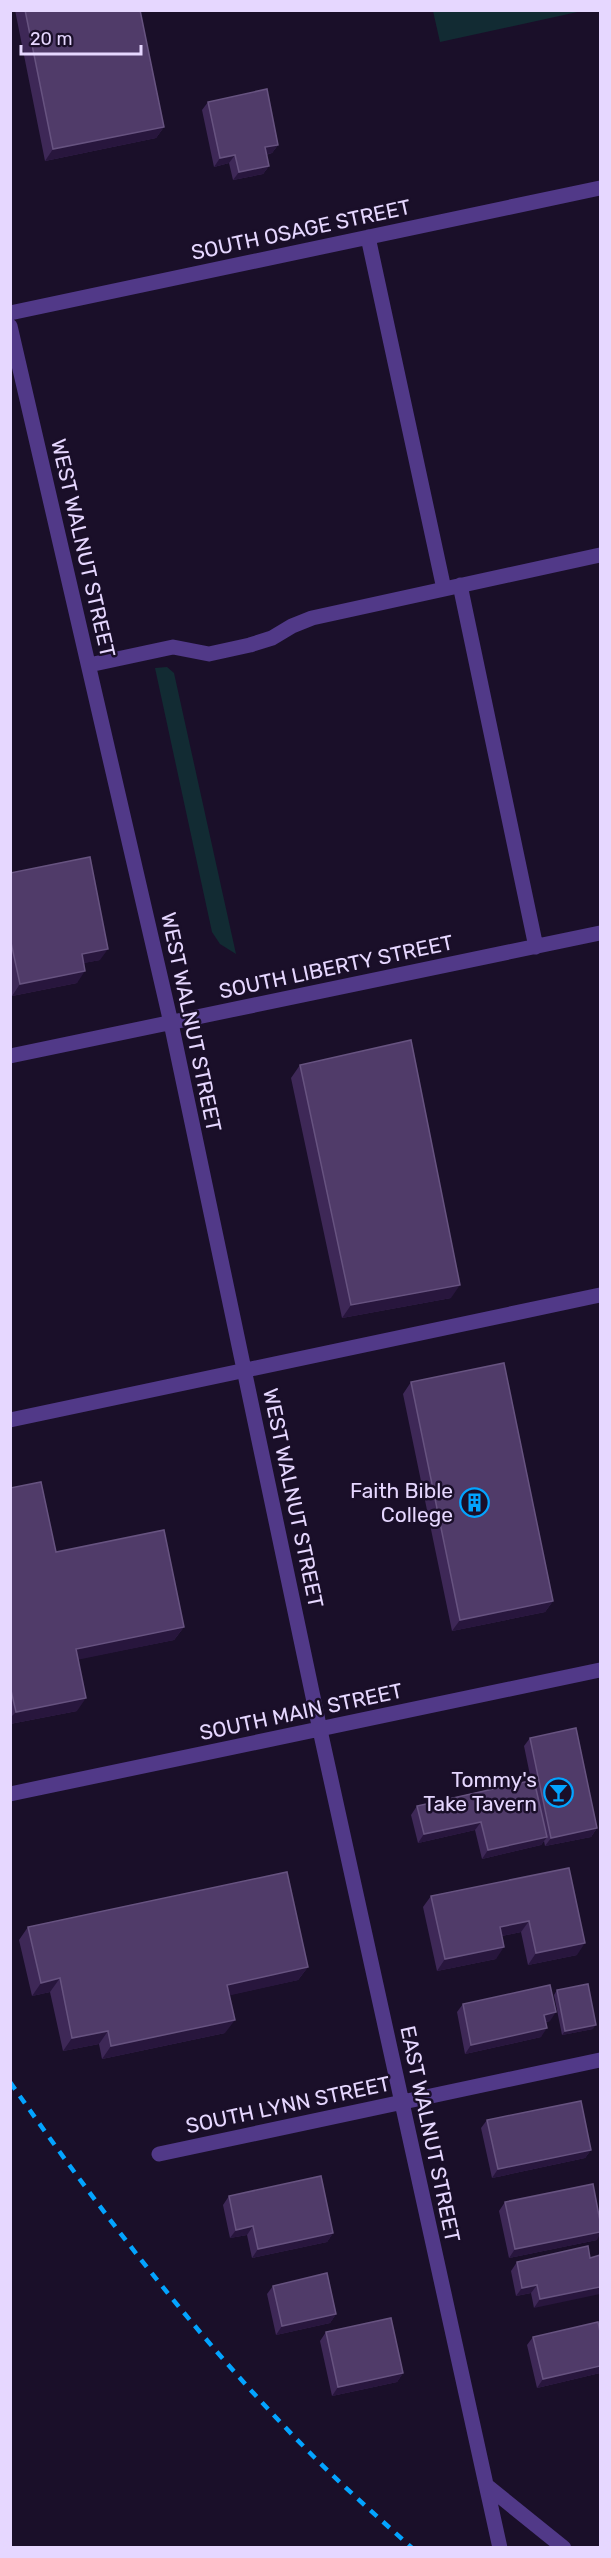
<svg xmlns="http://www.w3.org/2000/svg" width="611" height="2558" font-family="Rubik,sans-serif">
	<rect width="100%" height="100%" fill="#1a0f29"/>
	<path fill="#122b33" d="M433,11V10L582,11L440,42Z
		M167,667L174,673L236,954L220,944L212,932L155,668Z"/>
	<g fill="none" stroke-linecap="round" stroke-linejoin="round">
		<path stroke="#513988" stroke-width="15" d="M368,237L444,589
			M10,313L600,188
			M10,326L171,1023L320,1730L500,2548
			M460,585L536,947
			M89,665L173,647L209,654L250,645L272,638L292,626L312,618L600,555
			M10,1056L600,933
			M10,1420L600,1295
			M10,1794L600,1670
			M159,2154L600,2060
			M486,2485L564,2548"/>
		<path stroke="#03a4ff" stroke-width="4.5" stroke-dasharray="9 8" stroke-linecap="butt" d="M10,2082C102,2214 201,2343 315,2458C346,2489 379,2518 412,2548"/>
	</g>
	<path fill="#3e2857" d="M15,10H140L164,127L156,138L45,161Z
		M208,102L278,145L272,153L266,155L269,166L263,174L233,180L229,163L214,167L202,110Z
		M10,873L100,960L83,963L77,983L12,996L10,989Z
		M300,1065L451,1298L342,1318L291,1078Z
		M411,1382L553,1601L545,1612L452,1631L403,1394Z
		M10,1488L56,1552L184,1627L174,1640L78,1659L77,1711L10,1724Z
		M530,1738L597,1828L591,1837L545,1846L544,1841L541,1845L482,1859L475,1830L418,1843L411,1815L417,1806L531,1780L524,1746Z
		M569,1868L577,1955L528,1965L521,1932L502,1936L496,1959L437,1971L423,1907L431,1896Z
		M28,1927L308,1967L298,1980L229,1995L225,2033L102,2059L99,2044L63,2051L50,1992L32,1996L19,1940Z
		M557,1990L593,2029L562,2035L554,1995Z
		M463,2004L550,2021L546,2022L541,2037L465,2054L457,2012Z
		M487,2120L591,2150L585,2158L492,2178L481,2128Z
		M229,2196L333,2233L327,2242L252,2258L247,2235L230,2238L223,2205Z
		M505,2202L597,2240L509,2258L499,2211Z
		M588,2246L534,2308L531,2293L516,2296L511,2271L517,2262Z
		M273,2286L336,2314L330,2323L276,2335L267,2294Z
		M326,2332L403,2373L397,2382L332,2396L320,2341Z
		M600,2332V2373L537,2388L527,2345L533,2337Z"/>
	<path fill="#28163d" d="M164,127L156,138L45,161L53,149Z
		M278,145L272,153L259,156L265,147Z
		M235,155L229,163L214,167L220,158Z
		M269,166L263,174L233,180L239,172Z
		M108,949L100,960L74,965L82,954Z
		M85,971L77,983L12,996L20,984Z
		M460,1285L451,1298L342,1318L351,1305Z
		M553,1601L545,1612L452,1631L460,1620Z
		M184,1627L174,1640L67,1662L76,1649Z
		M86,1698L77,1711L10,1724V1716H12L16,1712Z
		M481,1822L475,1830L418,1843L424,1834Z
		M597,1828L591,1837L545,1846L551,1838Z
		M547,1837L541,1845L482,1859L488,1850Z
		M529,1921L521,1932L492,1938L500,1927Z
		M585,1943L577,1955L528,1965L536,1953Z
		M504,1947L496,1959L437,1971L445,1959Z
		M308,1967L298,1980L218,1998L227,1985Z
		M60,1978L50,1992L32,1996L41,1983Z
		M556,2012L550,2021L538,2023L544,2015Z
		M235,2020L225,2033L102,2059L111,2046Z
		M596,2025L593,2029L562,2035L565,2031Z
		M547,2028L541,2037L465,2054L471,2045Z
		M108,2031L99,2044L63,2051L72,2038Z
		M591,2150L585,2158L492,2178L498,2169Z
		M253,2226L247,2235L230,2238L236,2230Z
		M600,2232V2234L597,2240L509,2258L515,2249Z
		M333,2233L327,2242L252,2258L258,2249Z
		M537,2285L531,2293L516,2296L522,2288Z
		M600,2287V2294L534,2308L540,2299Z
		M336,2314L330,2323L276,2335L282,2326Z
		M600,2366V2373L537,2388L543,2379Z
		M403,2373L397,2382L332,2396L338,2387Z"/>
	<path fill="#503b69" stroke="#675380" stroke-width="1.5" d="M25,10H140L164,127L53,149Z
		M267,89L278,145L265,147L269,166L239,172L235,155L220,158L208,102Z
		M90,857L108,949L82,954L85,971L20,984L10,938V873Z
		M411,1040L460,1285L351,1305L300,1065Z
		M504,1363L553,1601L460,1620L411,1382Z
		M41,1482L56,1552L164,1530L184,1627L76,1649L86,1698L16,1712L10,1686V1488Z
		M576,1728L597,1828L551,1838L530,1738Z
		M534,1780L547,1837L488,1850L481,1822L424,1834L417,1806Z
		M569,1868L585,1943L536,1953L529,1921L500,1927L504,1947L445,1959L431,1896Z
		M287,1872L308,1967L227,1985L235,2020L111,2046L108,2031L72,2038L60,1978L41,1983L28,1927Z
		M588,1984L596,2025L565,2031L557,1990Z
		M550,1985L556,2012L544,2015L547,2028L471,2045L463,2004Z
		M581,2101L591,2150L498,2169L487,2120Z
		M321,2176L333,2233L258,2249L253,2226L236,2230L229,2196Z
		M593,2184L600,2221V2232L515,2249L505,2202Z
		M588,2246L590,2258L600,2255V2287L540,2299L537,2285L522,2288L517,2262Z
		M327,2273L336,2314L282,2326L273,2286Z
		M391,2318L403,2373L338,2387L326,2332Z
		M598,2322L600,2332V2366L543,2379L533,2337Z"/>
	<defs>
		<symbol id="building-ring" viewBox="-11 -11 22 22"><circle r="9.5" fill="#1a0f29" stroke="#03a4ff" stroke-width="1.5"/><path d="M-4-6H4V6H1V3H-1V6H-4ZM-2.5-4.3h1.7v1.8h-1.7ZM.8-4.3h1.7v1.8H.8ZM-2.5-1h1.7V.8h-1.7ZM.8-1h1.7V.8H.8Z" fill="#03a4ff"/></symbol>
		<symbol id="bar-ring" viewBox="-11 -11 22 22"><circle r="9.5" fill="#1a0f29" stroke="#03a4ff" stroke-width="1.5"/><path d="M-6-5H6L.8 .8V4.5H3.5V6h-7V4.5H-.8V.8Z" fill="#03a4ff"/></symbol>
	</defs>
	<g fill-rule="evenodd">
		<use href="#building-ring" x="458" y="1486" width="33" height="33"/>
		<use href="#bar-ring" x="542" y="1776" width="33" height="33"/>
	</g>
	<g text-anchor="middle" stroke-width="5" stroke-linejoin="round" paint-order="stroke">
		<g font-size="21" fill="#e6d7ff" stroke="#1a0f29">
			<text transform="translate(301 230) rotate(-12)" y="7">SOUTH OSAGE STREET</text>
			<text transform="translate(83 548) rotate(77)" y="7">WEST WALNUT STREET</text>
			<text transform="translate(336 967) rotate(-12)" y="7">SOUTH LIBERTY STREET</text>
			<text transform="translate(191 1022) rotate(78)" y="7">WEST WALNUT STREET</text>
			<text transform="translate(293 1498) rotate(78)" y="7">WEST WALNUT STREET</text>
			<text transform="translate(301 1712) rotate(-12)" y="7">SOUTH MAIN STREET</text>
			<text transform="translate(288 2105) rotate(-12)" y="7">SOUTH LYNN STREET</text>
			<text transform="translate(430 2134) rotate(78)" y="7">EAST WALNUT STREET</text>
		</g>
		<g font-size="21" fill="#e6d7ff" stroke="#1a0f29" text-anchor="end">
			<text x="453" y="1498">Faith Bible<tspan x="453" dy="24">College</tspan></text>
			<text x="537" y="1787">Tommy's<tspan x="537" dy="24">Take Tavern</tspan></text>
		</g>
	</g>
	<rect width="611" height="2558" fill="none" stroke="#e6d7ff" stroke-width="24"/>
	<path d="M21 45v9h120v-9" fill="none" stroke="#e6d7ff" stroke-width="3"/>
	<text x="30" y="45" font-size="18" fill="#e6d7ff" stroke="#1a0f29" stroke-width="4.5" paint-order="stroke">20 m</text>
</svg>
